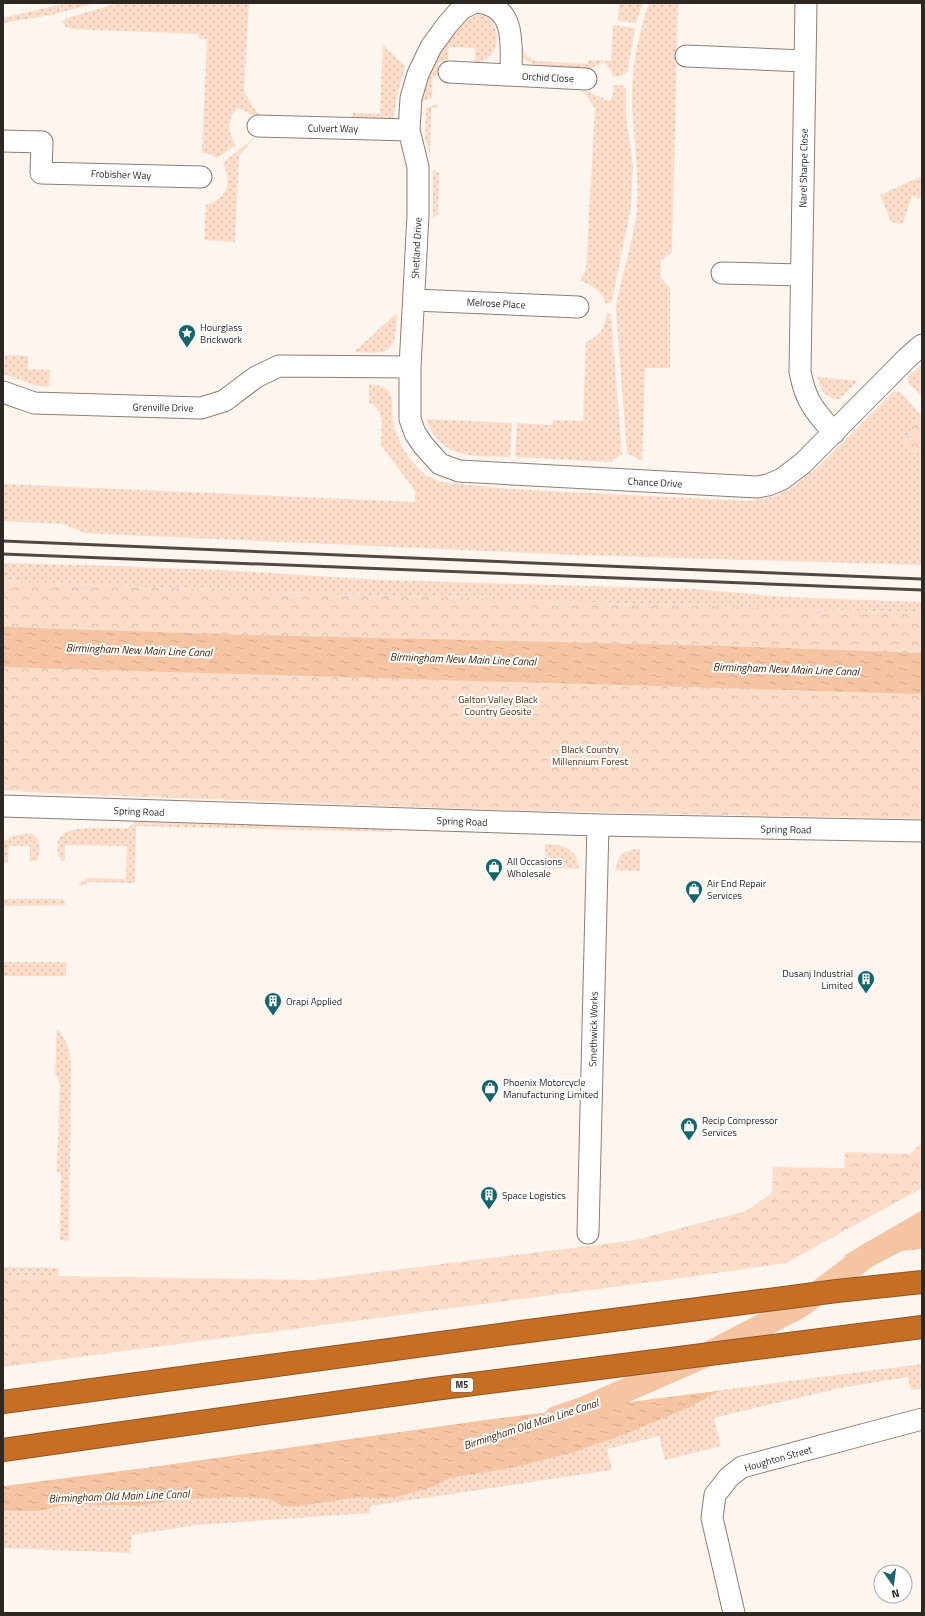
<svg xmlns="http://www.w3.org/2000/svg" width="925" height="1616" font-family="'Titillium Web',sans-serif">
	<defs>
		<pattern id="grass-dots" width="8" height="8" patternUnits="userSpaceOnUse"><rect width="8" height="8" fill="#fbddc9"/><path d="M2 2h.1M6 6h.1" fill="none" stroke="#d7beac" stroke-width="1.8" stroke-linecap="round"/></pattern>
		<pattern id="forest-crowns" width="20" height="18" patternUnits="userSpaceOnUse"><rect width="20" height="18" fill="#fbddc9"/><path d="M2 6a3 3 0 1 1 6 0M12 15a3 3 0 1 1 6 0" fill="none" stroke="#d7beac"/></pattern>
		<pattern id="water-ripples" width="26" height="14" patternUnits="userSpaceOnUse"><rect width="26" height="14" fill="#f5c4a3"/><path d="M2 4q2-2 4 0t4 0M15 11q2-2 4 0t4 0" fill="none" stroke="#d2a88c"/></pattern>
	</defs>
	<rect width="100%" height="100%" fill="#fff5ef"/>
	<path fill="url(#grass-dots)" d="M67,3H95L51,15L3,23V18Z
		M118,3H249L244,92L259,115L254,116L238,108C227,119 227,133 236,145L217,158L210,154L202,153L207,39H199V34L72,29L66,27L62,22L67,18Z
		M619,3H643L636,23L618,21Z
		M649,3H678L672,252L661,261V278L670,288V368H645L642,461L627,453L616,310C620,275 634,243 637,208C639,173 634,140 632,105C631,70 638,35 649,3Z
		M477,15C504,13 504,62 475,63V48L449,47L448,62H438V76L433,78L432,98L421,102C422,96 422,89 424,83C430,65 457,20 477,15Z
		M613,25L635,28L628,71L622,76L613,77L611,71L605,62L582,72L545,70L525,60L519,48H523C525,56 528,58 536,61L586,64L590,60L611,61Z
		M383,45L405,66L397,96L393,122L352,119L353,113L380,114Z
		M614,85H621L626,88V117L633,165L631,207L612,302L606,304C602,291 593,285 580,281L586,270L595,108L582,90L610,101L613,95Z
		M438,104L437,108H431L430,156L425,139L426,108Z
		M256,136L239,156L235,242L204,240L206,205C227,199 233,182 223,163Z
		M433,170L439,173L438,214L433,218Z
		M922,176V199L912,196L903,223L900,224L889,221L890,218L880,195Z
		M397,313C396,352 392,355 354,352Z
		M607,313L611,315L622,454L611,462L515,457L517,423L552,425L553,420L583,421L586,342C600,336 605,327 607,313Z
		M5,355L28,356V369L50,370L49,387L34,385L4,374Z
		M922,364V396L909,384L908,377Z
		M818,377L858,381L839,399C825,399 820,389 818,377Z
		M369,384C378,385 387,386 391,395L394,427L402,447L410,459L426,476L441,482L511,489L747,501L772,497L794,486L821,464L893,392H901L921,415L912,427L903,445L922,455V565L578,555L126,535L84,533L64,524L3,521V484L415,502V491L381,445L382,420L379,411L375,406L369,402Z
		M426,419L512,423L510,457C474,456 441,460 426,419Z
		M3,563L116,566L238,571L381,580L694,589L786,597L922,602V613L216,590L3,581Z
		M135,822L389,828L393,832L136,826L135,883L87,882V885L79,886V884L88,878L126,879L127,846L65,845V861H61C44,821 91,829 116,828C119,828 125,829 128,828C130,827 133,823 135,822Z
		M31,833C42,839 41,850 37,861H30V846H9L8,862H3V842L13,836Z
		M545,844C564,845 577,848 579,869L545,868Z
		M640,849V871L615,870C620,854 622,850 640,849Z
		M3,899H63L66,905L3,906Z
		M3,962H66V976H3Z
		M57,1028C68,1043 70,1048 71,1067L69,1241L60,1240L61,1173L57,1172L60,1084L55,1073Z
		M3,1267L59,1268L58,1276L3,1275Z
		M922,1364V1389L911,1390L908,1377L840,1388L714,1418L721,1446L665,1460L659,1436L607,1449L612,1470L370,1506V1513L197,1525L132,1535L130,1553L3,1548V1509L11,1511H39L69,1504L138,1506L178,1500L237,1497L269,1499L280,1505L292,1507L362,1497L373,1498L433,1487L450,1478L517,1467L571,1453L620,1436L688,1408L722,1390Z"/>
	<path fill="url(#forest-crowns)" d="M922,413V455L903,445L912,427Z
		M3,581L216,590L922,613V819L498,810L42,793L3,790Z
		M922,1142V1188L786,1263L675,1279L3,1367V1275L313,1280L636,1240L746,1211L772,1193L773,1167L844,1168L845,1152L910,1154Z"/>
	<path fill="url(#water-ripples)" d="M3,627L249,635L724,646L922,653V694L3,667Z
		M922,1210V1249L842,1257Z
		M722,1390L688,1408L620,1436L571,1453L517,1467L450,1478L433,1487L395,1497L373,1498L362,1497L292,1507L280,1505L269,1499L237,1497L178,1500L138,1506L69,1504L39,1511H10L3,1509V1486L151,1467L484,1420Z"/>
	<path fill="#fff5ef" d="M922,1249V1251L917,1252L842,1259L840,1257Z
		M722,1388L724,1390L484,1420L151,1467L3,1486V1484L151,1465L484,1418Z"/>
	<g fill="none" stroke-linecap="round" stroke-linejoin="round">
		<path stroke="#f5c4a3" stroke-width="24" d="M556,1418L585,1408L702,1357L800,1306L868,1255L922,1227"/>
		<defs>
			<path id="street" d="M473,3L461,9L447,25L431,47L418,74L411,98L409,130L418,167V215L410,367V419L415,433L423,445L440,464L459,471L757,487L768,485L782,479L802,464L907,358L922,345
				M482,3C517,9 511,48 511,75
				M806,3L800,372C806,402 814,410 834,433
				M686,56L805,61
				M449,72L586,79
				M258,126L409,130
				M3,141L42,142L41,173L201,177
				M722,273L801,275
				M414,300L578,307
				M3,392L34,403L201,408L224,401L256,377L279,366L410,367
				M3,806L598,825L922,831
				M588,1233L598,825
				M734,1613L712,1518L715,1495L729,1477L742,1467L922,1419"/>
			<path id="highway" d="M3,1402L521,1332L837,1291L922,1282
				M3,1450L434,1389L922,1327"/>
		</defs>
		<use href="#street" stroke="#8c7e75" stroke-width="23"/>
		<use href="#highway" stroke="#905624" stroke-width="24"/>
		<use href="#street" stroke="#fff" stroke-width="21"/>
		<use href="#highway" stroke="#c56e24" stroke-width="22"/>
		<path stroke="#4e4843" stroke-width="3" d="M3,541L922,579
			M3,554L922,590"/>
	</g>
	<defs>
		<symbol id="sight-pin" viewBox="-11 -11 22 30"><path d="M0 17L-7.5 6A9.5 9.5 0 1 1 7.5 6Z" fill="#15636b" stroke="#fff"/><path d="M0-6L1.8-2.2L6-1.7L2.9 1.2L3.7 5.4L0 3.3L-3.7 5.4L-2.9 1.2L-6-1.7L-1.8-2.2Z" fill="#fff"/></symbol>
		<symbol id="shop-pin" viewBox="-11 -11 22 30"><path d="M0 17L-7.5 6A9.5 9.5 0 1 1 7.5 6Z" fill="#15636b" stroke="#fff"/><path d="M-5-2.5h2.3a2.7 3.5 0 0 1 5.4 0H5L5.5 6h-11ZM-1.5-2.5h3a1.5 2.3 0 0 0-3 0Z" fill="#fff"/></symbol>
		<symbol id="building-pin" viewBox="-11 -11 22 30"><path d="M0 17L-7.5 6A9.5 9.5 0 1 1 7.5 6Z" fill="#15636b" stroke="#fff"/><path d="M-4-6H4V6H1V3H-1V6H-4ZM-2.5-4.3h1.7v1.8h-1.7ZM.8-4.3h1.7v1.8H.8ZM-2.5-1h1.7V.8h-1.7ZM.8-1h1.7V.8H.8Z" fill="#fff"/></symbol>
	</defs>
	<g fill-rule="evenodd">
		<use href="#sight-pin" x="177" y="323" width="20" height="27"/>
		<use href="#shop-pin" x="484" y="857" width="20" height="27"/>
		<use href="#shop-pin" x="684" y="879" width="20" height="27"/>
		<use href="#building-pin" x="856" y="969" width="20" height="27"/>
		<use href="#building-pin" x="263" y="991" width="20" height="27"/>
		<use href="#shop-pin" x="480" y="1078" width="20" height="27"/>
		<use href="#shop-pin" x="679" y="1116" width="20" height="27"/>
		<use href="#building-pin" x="479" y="1185" width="20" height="27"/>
	</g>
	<g text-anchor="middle" stroke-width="4" stroke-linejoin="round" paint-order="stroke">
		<rect fill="#fff" stroke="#6d6866" stroke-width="1" x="451" y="1378" width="22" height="14" rx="3"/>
		<g font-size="9" font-weight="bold" fill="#2e2824">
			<text x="462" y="1388">M5</text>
		</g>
		<g font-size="10" fill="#2e2824" stroke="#fff">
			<text transform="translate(548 77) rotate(3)" y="4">Orchid Close</text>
			<text transform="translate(333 128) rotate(1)" y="4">Culvert Way</text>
			<text transform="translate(803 168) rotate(-89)" y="4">Narel Sharpe Close</text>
			<text transform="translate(121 174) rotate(2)" y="4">Frobisher Way</text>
			<text transform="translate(416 248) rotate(-87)" y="4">Shetland Drive</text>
			<text transform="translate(496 303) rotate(3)" y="4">Melrose Place</text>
			<text transform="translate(163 407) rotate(1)" y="4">Grenville Drive</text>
			<text transform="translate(655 482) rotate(3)" y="4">Chance Drive</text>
			<text transform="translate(139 811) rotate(2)" y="4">Spring Road</text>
			<text transform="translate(462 821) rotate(2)" y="4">Spring Road</text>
			<text transform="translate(786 829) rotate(1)" y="4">Spring Road</text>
			<text transform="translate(593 1029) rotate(-89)" y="4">Smethwick Works</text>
			<text transform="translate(778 1458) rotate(-16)" y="4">Houghton Street</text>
		</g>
		<g font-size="10" fill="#2e2824" stroke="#fff" text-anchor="start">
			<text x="200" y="331">Hourglass<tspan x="200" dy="12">Brickwork</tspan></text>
			<text x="507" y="865">All Occasions<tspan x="507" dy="12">Wholesale</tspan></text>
			<text x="707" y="887">Air End Repair<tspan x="707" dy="12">Services</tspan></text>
			<text x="853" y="977" text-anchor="end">Dusanj Industrial<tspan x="853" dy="12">Limited</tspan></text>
			<text x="286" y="1005">Orapi Applied</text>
			<text x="503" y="1086">Phoenix Motorcycle<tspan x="503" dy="12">Manufacturing Limited</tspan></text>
			<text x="702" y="1124">Recip Compressor<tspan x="702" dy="12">Services</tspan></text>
			<text x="502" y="1199">Space Logistics</text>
		</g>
		<g font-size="10" fill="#5e310b" stroke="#fff">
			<text x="498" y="703">Galton Valley Black<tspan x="498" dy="12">Country Geosite</tspan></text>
			<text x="590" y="753">Black Country<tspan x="590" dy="12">Millennium Forest</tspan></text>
		</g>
		<g font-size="11" font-style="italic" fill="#46260d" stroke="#fff">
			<text transform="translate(139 650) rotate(2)" y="4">Birmingham New Main Line Canal</text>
			<text transform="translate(463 659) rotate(2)" y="4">Birmingham New Main Line Canal</text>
			<text transform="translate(786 669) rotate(2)" y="4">Birmingham New Main Line Canal</text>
			<text transform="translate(531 1424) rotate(-18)" y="4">Birmingham Old Main Line Canal</text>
			<text transform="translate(119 1496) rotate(-2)" y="4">Birmingham Old Main Line Canal</text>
		</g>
	</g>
	<rect width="925" height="1616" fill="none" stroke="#2e2824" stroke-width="8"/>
	<g transform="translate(893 1584) rotate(166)"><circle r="19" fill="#ffffff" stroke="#aba9a7"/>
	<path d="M0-3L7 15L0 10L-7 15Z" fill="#15636b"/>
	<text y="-6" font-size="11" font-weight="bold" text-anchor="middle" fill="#2e2824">N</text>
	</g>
</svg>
